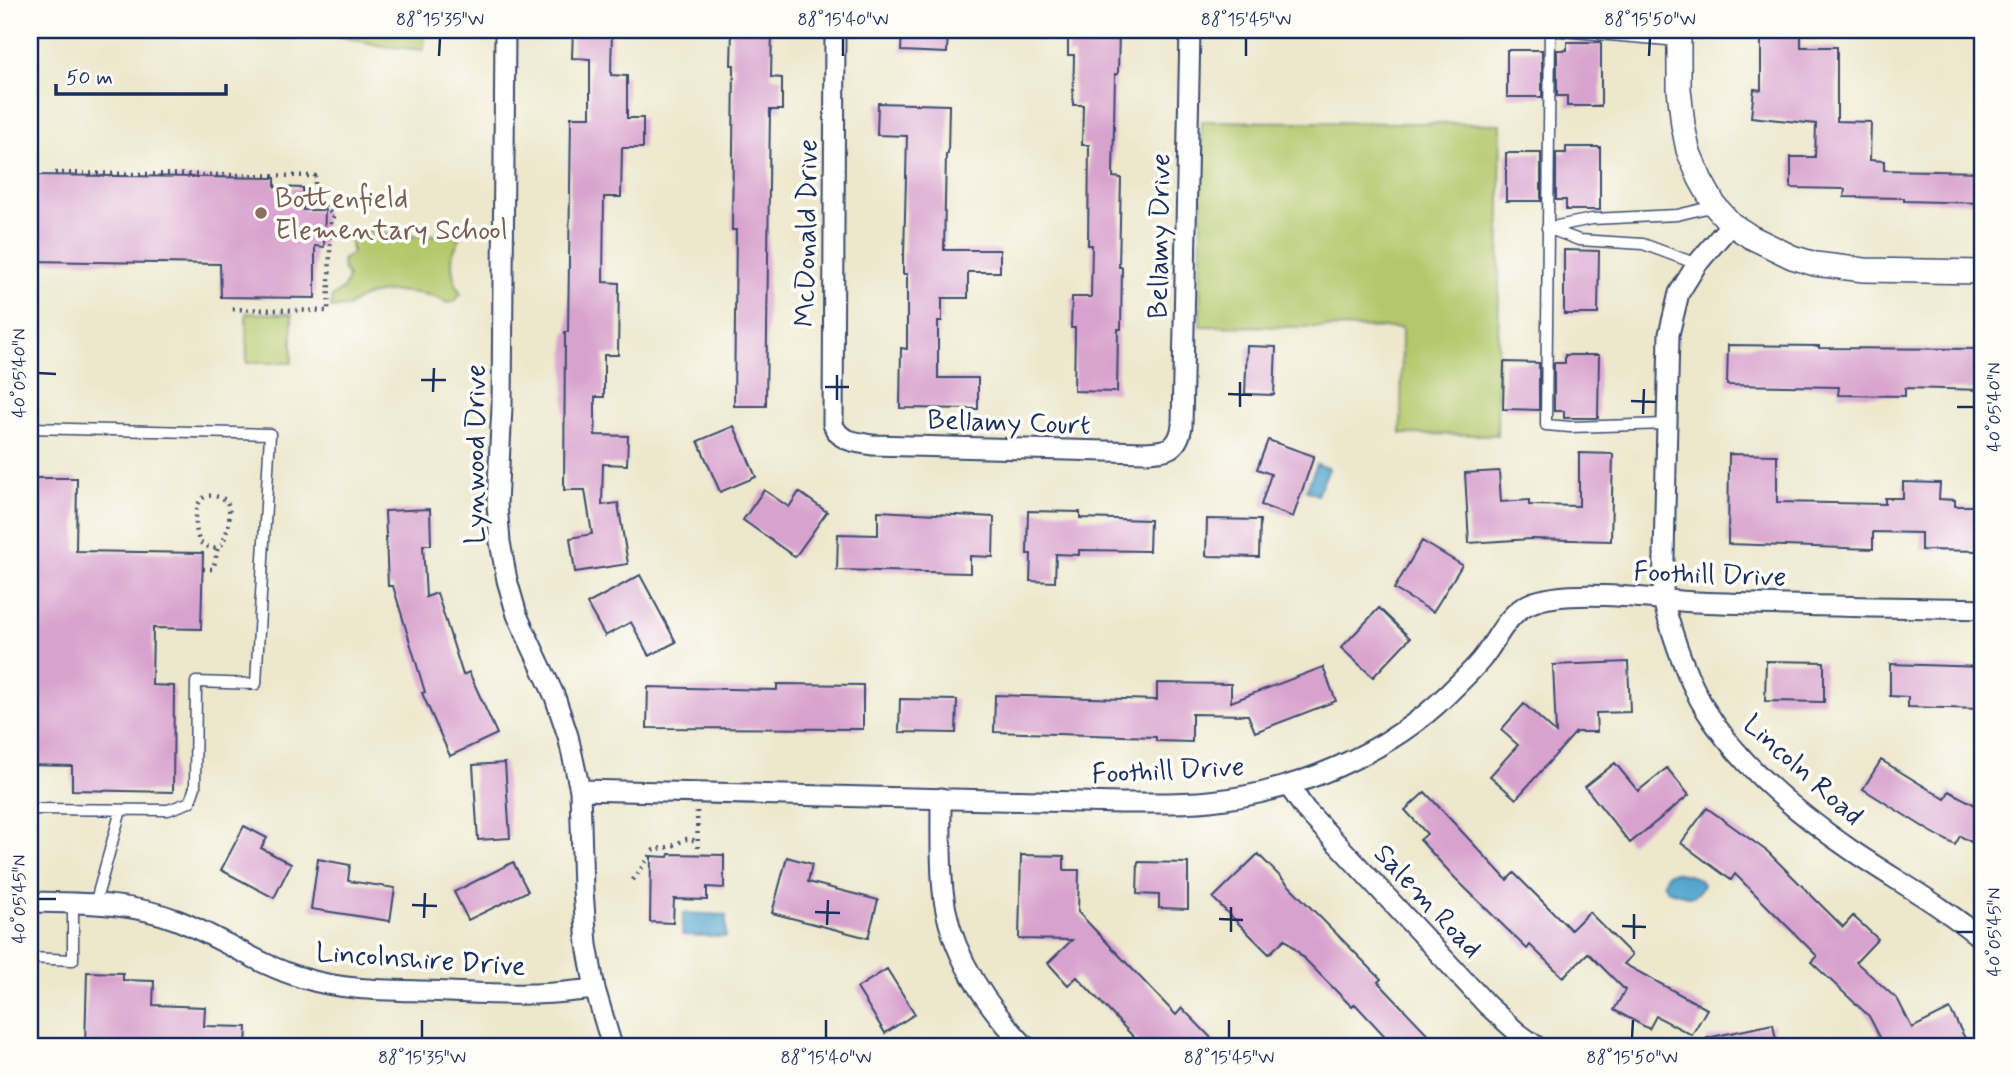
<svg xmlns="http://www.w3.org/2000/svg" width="2013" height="1076" font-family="Mynerve,sans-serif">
	<rect width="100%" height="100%" fill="#fdfcf7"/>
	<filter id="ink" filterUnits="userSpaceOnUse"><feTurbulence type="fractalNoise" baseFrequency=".0143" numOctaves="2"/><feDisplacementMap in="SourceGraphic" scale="14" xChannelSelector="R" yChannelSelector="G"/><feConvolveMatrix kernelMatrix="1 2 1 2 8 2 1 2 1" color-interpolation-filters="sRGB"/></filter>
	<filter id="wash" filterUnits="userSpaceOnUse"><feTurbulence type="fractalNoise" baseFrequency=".00686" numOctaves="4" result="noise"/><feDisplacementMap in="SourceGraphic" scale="28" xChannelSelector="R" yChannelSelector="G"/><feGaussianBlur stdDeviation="1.57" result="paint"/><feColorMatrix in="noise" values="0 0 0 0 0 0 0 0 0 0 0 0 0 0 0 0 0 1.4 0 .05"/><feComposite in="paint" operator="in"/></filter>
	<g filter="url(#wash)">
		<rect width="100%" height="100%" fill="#ede7cc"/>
		<path fill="#b4c76a" stroke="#687b64" stroke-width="2" d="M314,30H424V50L382,46Z
			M1202,121L1501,124L1497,435L1401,434L1402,328L1200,326Z
			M369,230C385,233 401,237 417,236C426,236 432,234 441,235L446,232L454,231L459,237C459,245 455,247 453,253C450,268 454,282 461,294L454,302L447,303C423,288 369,286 348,307L331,308L332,297C341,291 347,286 348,276C343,270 341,266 343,259L352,253L351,239L357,232Z
			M246,313L292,314V363H247Z"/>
		<path fill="#52a6ce" stroke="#366a96" stroke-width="2" d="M1317,464L1329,469L1317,495L1306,490Z
			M1672,872C1683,874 1697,875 1703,884C1697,903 1684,895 1669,891L1663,883L1667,874Z
			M683,913L726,915V937L682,935Z"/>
		<g id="blocks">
			<path fill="#d8a2ce" d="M573,30H612L611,75L627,76V118H643V148H622L621,197H604L603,282L619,283L618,355H604V397H595V435L628,436L627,465L603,464L602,505L618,503L628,564L575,572L570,538L592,534L585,490H564L565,332H568L571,117H590V59L572,58Z
				M732,30H772L771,77L782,78V110H770L766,406H734L736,230H732L734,65H731Z
				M902,30H948L947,53L901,51Z
				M1068,30H1119L1118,74H1115L1113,177L1121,178L1119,267H1122L1121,329H1118L1117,392L1074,391L1075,328H1071L1072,297H1091L1092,245H1088L1089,145H1082L1083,105H1073L1074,55H1068Z
				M1761,30H1801V47H1837V121L1871,122L1870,160L1884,161V170L1983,172V203L1904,201V198L1844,197L1845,189L1791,188V157H1815L1816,124L1751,117L1754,89L1761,90Z
				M1567,42H1601V106H1567V96H1557V50H1567Z
				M1507,50H1542V97H1507Z
				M878,103L949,105L948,154H946L944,250H1000V272H968V298H942V321H938V378H978V409L900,408L901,348L907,349V274H903V255H904L907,136L877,135Z
				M1566,147H1600V210H1566V200H1556V153H1566Z
				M1506,153H1541V201H1506Z
				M30,175L275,178V187L303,188V210H325L324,247L315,246V298L221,297L220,264L30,261Z
				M1564,250L1599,251L1598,314H1564Z
				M1728,345L1819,346V348L1983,349V390L1905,388V396L1838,395L1839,387L1727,385Z
				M1247,346L1276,347L1274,395L1245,394Z
				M1565,355H1599L1598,418H1564V411H1554V363H1565Z
				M1504,362L1539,363V410L1503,409Z
				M734,426L756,477L720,492L698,441Z
				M1268,440L1314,456L1293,517L1261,505L1271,474L1257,469Z
				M1579,453L1613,454L1611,541L1531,539L1469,543L1465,473L1499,471L1501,502L1529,500V505L1579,506Z
				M1729,454L1777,455V502L1885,504V498H1903V482L1940,483L1939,499L1955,500V506H1983V551L1921,550V533L1873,532V549L1728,544Z
				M30,478H77L76,551L203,553L201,629L153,628L152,685L174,686L173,792L72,790V766L30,765Z
				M764,490L789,507L799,492L827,512L795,557L743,520Z
				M430,509L431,545H423L426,597L437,593L463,675L469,672L497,734L450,756L422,693L425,692L393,586H388L385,511Z
				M878,511L994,517L993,557L970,556V573L837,570L838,534L878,535Z
				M1028,511L1080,512V518L1150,520L1149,551L1079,550V555L1056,554L1055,582L1030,581L1031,554H1027Z
				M1207,519L1260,520L1259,557L1206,556Z
				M1422,541L1462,565L1433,612L1394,589Z
				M640,575L676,642L649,656L631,622L605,636L587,604Z
				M1379,608L1410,638L1373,677L1341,648Z
				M1766,661L1824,662V702L1765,701Z
				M1628,662L1630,712L1596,713L1597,732H1576L1516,799L1490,776L1518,745L1501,730L1524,704L1556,733L1553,665Z
				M1890,664L1983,667V709L1908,707V697L1890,696Z
				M1323,667L1336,701L1255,732L1248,715L1192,714V742L1156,741V737L994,732L995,695L1157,700V683L1231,684V702Z
				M777,684L863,685V729L647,728L648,687L777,690Z
				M900,699L957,700L956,733L899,732Z
				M1881,760L1945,799L1949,791L1983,809V848L1960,836L1955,845L1928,830L1863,789Z
				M505,763L510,838L478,840L473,765Z
				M1615,763L1638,791L1667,768L1689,795L1630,843L1585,787Z
				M1425,792L1507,880L1514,873L1571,930L1589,912L1632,955L1624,964L1707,1009L1692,1035L1656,1016L1649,1029L1614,1010L1625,990L1588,953L1563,977L1530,945L1527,949L1456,879L1420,840L1427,834L1405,810Z
				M1707,808L1768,852L1843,927L1853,916L1878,939L1856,962L1898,1000L1912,1028L1950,1009L1969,1046H1876L1883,1043L1869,1016L1811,962L1817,956L1735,874L1731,880L1681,843Z
				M244,826L267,838L261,848L291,864L274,898L221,870Z
				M669,854L724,855V888L707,887V900L674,899L673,923L650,922L651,856L668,857Z
				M1258,854L1381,979L1378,982L1439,1046H1394L1355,1004L1352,1007L1285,939L1269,954L1213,898Z
				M1021,855L1064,856V870H1079L1078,912L1176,1015L1182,1008L1219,1046H1142L1077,977L1068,985L1048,963L1072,940L1019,939Z
				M787,857L812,864L808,882L878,900L868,938L772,913Z
				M318,859L350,865L348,881L395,888L390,921L311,909Z
				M513,862L528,891L468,920L454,892Z
				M1138,862L1188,863V909L1159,908V895L1137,894Z
				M887,969L915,1014L885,1033L857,988Z
				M87,972L123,973V980L154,981L153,1005L205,1007L204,1026L247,1027L246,1046H85Z
				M1773,1024L1777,1046H1708L1707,1038Z"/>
		</g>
	</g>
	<g filter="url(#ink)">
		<use href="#blocks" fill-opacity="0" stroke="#3a4b6e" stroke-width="2"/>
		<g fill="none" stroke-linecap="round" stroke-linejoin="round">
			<defs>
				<path id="service" d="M1550,30L1546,425L1570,427L1668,424
					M1551,30L1679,41
					M1697,264L1643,244L1579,240L1547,228L1592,219L1677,215L1715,206
					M30,428L270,434L256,684L196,682L195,787L190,802L168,810L30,809
					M95,904L121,810
					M30,958L73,960V903"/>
				<path id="minor" d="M505,30L502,407L497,504L500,542L507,580L517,615L555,697L568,736L580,790L583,890L587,945L595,989L612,1046
					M835,30L833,424C839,442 856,442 872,445L1145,452C1167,451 1178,450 1182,426L1190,30
					M1731,224L1697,264L1679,293L1669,334L1663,600C1673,638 1685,675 1705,709C1739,765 1797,813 1851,850C1895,880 1942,905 1983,940
					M1288,785L1305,809L1487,1005L1518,1033L1536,1046
					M580,790L1120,803C1150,803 1181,804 1210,801C1293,793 1389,753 1448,694C1459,683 1471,672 1481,660C1496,642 1506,614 1529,604C1568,587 1653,600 1697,602C1792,606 1888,607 1983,609
					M941,798C941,829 940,860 943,891C949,952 984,1003 1025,1046
					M30,902C78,903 131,902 177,920C220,937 258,965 303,978C341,990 384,990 424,991C460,992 495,995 531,994C552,994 573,991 595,989"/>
				<path id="tertiary" d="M1679,30V89L1683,125L1688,150L1700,179L1715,206L1731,224L1751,237L1792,257L1815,264L1864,270L1983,272"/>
			</defs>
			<use href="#service" stroke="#3a4b6e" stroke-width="13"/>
			<use href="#minor" stroke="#3a4b6e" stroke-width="23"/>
			<use href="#tertiary" stroke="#3a4b6e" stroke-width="26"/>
			<path stroke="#3a4b6e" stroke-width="4.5" stroke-dasharray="2 5" stroke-linecap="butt" d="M55,173L315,176V197L334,216L331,221L328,311L228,309
				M30,294H31
				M203,569H212C217,561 215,555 218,548C219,546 221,545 222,544C228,532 233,512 226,500C219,497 210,493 203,498C194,504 195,527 198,537C199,542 201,543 205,546L218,549
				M30,785H36
				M697,811L698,851
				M633,880L654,850C660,848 666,848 672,846C683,842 685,834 698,843"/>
			<use href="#service" stroke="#fff" stroke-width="10"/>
			<use href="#minor" stroke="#fff" stroke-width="19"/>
			<use href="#tertiary" stroke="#fff" stroke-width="23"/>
		</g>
	</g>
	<path fill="none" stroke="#1b2f5e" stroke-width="2.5" d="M439,56L440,38M843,56V38M1246,56V38M1649,56L1650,38M38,373L56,374M421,380H446M825,387H849M433,392L434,368M1228,394L1252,395M837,400V375M1631,401L1656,402M1240,407V382M1957,407H1974M1643,414L1644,389M38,899H56M412,905L437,906M815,912L840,913M424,918L425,893M1219,919L1243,920M827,925L828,900M1622,926L1646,927M1231,932V907M1957,932H1974M1634,939V914M422,1038V1020M826,1038V1020M1229,1038V1020M1632,1038L1633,1020"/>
	<circle fill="#8d6e63" stroke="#fdfcf7" stroke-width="2.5" cx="261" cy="213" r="7"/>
	<g text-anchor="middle" stroke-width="7" stroke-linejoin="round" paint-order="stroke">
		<g font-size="28" fill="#785e54" stroke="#fdfcf7" text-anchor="start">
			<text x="275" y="207">Bottenfield<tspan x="275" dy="32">Elementary School</tspan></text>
		</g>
		<g font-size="28" fill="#1b2f5e" stroke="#fdfcf7">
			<text transform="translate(805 233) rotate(-89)" y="10">McDonald Drive</text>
			<text transform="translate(1158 236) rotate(-89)" y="10">Bellamy Drive</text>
			<text transform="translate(1009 421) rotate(2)" y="10">Bellamy Court</text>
			<text transform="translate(474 454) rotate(-90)" y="10">Lynwood Drive</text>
			<text transform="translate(1710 573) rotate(2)" y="10">Foothill Drive</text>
			<text transform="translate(1168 769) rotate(-3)" y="10">Foothill Drive</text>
			<text transform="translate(1804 769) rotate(42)" y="10">Lincoln Road</text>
			<text transform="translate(1429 900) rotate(47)" y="10">Salem Road</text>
			<text transform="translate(421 958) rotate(4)" y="10">Lincolnshire Drive</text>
		</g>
	</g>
	<rect width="2013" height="1076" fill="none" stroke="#fdfcf7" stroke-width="77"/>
	<path d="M56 84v10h170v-10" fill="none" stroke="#1b2f5e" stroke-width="3.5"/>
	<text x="66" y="84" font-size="21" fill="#1b2f5e" stroke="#fdfcf7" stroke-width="5" paint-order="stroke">50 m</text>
	<rect x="38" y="38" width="1936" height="1000" fill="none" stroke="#1b2f5e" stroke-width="2.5"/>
	<g font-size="18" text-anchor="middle" fill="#1b2f5e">
		<text x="440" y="25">88°15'35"W</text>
		<text x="843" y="25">88°15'40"W</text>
		<text x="1246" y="25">88°15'45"W</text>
		<text x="1650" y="25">88°15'50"W</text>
		<text transform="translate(19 373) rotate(-90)" y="6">40°05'40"N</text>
		<text transform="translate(1994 407) rotate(-90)" y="6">40°05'40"N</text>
		<text transform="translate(19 899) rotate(-90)" y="6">40°05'45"N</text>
		<text transform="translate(1994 932) rotate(-90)" y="6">40°05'45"N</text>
		<text x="422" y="1063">88°15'35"W</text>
		<text x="826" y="1063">88°15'40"W</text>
		<text x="1229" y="1063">88°15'45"W</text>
		<text x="1632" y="1063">88°15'50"W</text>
	</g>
</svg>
